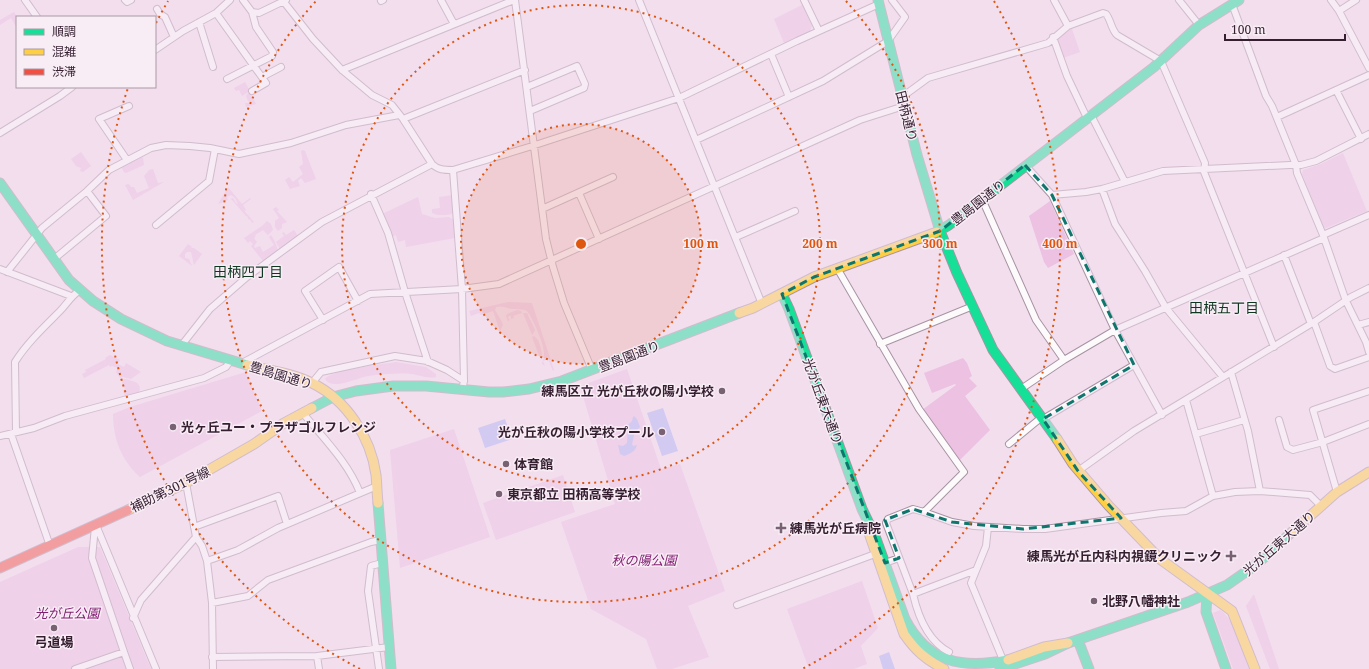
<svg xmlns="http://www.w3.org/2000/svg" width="1369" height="669" font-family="'Noto Serif','Noto Sans JP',serif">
	<rect width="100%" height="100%" fill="#f3deee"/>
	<path fill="#ecc1e2" d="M802,5L812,26L810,31L784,43L774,19Z
		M14,12L17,17V28L11,18L0,25V20Z
		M1072,29L1080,52L1063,58L1057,38L1067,30Z
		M245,82L250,91L242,96L239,90L236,91L234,88Z
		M248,93H250L256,104L246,107L245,103H251L248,101L246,96Z
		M303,150L305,151L316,179L305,183L301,178L298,181L300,186L290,189L285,180L289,177L293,182L303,174L299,167L303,164L301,151Z
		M81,152L91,166L83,172L80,171L81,168L76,166L71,159Z
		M1343,153L1367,211L1326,228L1323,227L1302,174L1303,170L1321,164Z
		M143,157L144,165L126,173L124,172L121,167Z
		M153,169L158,183L164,182L133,200L125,185L128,184L130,185L131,187H134L137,193L149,188L144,176L149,170Z
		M228,187L242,204L250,198L251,199L243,205L246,210L245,211L240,206L254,222L252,223L250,219L249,220L247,216H246L232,200L230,199L233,198L236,203L238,204L235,198L231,195L227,197L228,200L218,204Z
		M453,195V213C448,216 438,216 432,213V209L440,208L439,197Z
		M418,197L422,214L435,218L449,217L454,220L455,238L406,247L405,240L398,242L396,235L392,237L382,214Z
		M1050,201L1074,254L1048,268L1044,262L1029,216Z
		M276,207L279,210L277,211L287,222L282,224V228L278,231L275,227V221L279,218L273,209Z
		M267,221L271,224L273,230L268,235L263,230L255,235L256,236L254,238L257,242L254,246L255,248L260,246L263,252L274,245L269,237L271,235L274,240L278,250L263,261L251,246L253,244L250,241L248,243L244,238L262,226Z
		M294,230L298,236L280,249L276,242L284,236L282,233L284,232L286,235Z
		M188,244L192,247L191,248H194L202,254L194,265L191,252H187L185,254V258L189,259L192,266L179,256Z
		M508,302L532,303L554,370L553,371L548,359L543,361L545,366L542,364C542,361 544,359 544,355C545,345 533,319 527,311C522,309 518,309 513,309C507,309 503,305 496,307L495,310L502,322L503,325L500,331L493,311L481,315L479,313L471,316L469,311Z
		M517,310L521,311L522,313L513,316L514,318L511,319V316H509L508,318L510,320L508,321L506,316L507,314Z
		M523,313H527L535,330L533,334L532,335Z
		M534,336C540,340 541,349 542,355L540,358L532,337Z
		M110,355L120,360L118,364L124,367L126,363L141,372L131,379L123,377L120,378L116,372L118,368L112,366L110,367L109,365L84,378L82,374L86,372L85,370L106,359L105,358Z
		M963,358L967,363L972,376L969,378L977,386L965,396L990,430L959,461L922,410L956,385L955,384L932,393L924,373Z
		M396,362L426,367L436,374V377C429,379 419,375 412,374C398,373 382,374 368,376C356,378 333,391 325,379C331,370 383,364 396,362Z
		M627,369L661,469L680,464L725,591L688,606L709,657L672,669H657L646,639L591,609L561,522L615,504L580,386Z
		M246,372L262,411L140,477C121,460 113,438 113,414L130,407Z
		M125,379C132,381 143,382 139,392L125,396L123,391L125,389L121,380Z
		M454,429L490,537L400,568L390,450Z
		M563,475L575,512L496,540L483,503Z
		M78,547H100L151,669H0V582Z
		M862,581L878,628L861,646L867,664L854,669H809L787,609Z
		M1254,594L1279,669H1270L1246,606Z
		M1220,610C1236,620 1242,652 1249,669H1233L1213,613Z"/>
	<path fill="#acb1f4" d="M663,408L678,451L662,456L647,413Z
		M634,416L637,419L640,427L635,432L632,444L633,446L637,445C635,452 631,453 624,456L620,454L618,445L623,446L627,443L628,425L632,421L633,417Z
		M505,419L512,439L485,448L478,428Z
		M889,652L895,669H883L879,656Z"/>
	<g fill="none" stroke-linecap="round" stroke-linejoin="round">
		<defs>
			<path id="street" d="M25,0L37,17
				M125,0L127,2L131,0
				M243,0L252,12L259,13L286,0
				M441,0L454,24
				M515,0L546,239L553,267L564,303L592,370
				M639,0L762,304
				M804,0L819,31
				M1054,0L1068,26
				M1179,0L1199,25
				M1331,0L1339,11L1369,68
				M381,1L383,0
				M284,2L313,39L342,70L372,95L392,105L403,119L432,164C438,170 444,170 453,170L529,147L679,98L797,41L879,4
				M1232,4L1266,96L1272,106L1296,165L1297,173L1323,235L1346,301L1366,342L1369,352
				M157,9L160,14L165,17L174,37
				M1339,11L1356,0
				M216,13L266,83L252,91
				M199,22L213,67
				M1053,37L1067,76L1087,118
				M155,50L183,31L216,13L230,0
				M771,54L789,97
				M342,70L514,0
				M262,77L281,67
				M227,79L272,56L273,52L256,27L252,12
				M527,87L577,66L585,84L584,88L530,111
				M1336,90L1361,139
				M902,97L928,78L1048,43L1068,26L1103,13L1106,14C1111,20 1111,29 1117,35L1161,61L1205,163L1204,172L1274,347
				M1091,115L1125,182
				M1277,117L1369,75
				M403,119L525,70
				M0,133L60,96L72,87
				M696,140L823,81L888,41L905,17L892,0
				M127,160L99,119L129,106
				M1025,165L1052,195L1115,330L1162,415
				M453,170L462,289L464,381L462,390
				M1102,189L1115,224L1145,271L1166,308L1223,377
				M579,193L599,239
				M371,194L388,233L405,292L428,362
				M1052,195L1086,192L1102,189L1163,171L1290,165H1301L1316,161L1369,134
				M982,199L1036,320L1064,360
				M542,209L613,177
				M156,225L209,181L215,149
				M1323,235L1369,215
				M736,237L795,211
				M1284,255L1311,324
				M54,259L106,216L87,191
				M837,268L919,409L964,472L924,512
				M0,269L71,296
				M7,272L42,228L87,191L109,170L151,148L166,145L190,146L210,148L239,154L291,143L346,125L399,115
				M323,320L305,291L339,267L358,301
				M1314,322L1330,366L1335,369L1369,357
				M1358,325L1369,322
				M880,344L973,306
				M181,346L210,309L247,277L322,222L432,164
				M242,363L370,294L462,289L499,284L860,120L904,106
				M1231,372L1248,431L1260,491
				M312,383L321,372L395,356L427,361L447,370L464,381
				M1021,389L1064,360L1115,330L1324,238
				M1186,400L1213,496
				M302,412C323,438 348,462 360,493
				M1043,419L1134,365
				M1279,420L1287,447L1293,450L1323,442L1369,424
				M16,432L15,362C27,343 44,327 60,311C67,304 71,296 79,291
				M11,434L50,546
				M1196,434L1244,420
				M0,436L34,428L65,416L204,378L226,367L231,360
				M1009,444L1042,417
				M1078,471L1134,431L1314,322L1351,297L1369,288
				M186,483L196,537L202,546L207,561L212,603L213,669
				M1337,492L1313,410L1369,391
				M96,525L156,669
				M95,527L92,558L124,652
				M194,527L278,496L287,524
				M988,527L986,546L971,583L1003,660
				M207,561L238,550L278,528L377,486
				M885,563L899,558
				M976,570L913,594L886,523L888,519L913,509L924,512L952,522L974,526L1023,529H1045L1161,513L1186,511L1213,496L1235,492L1260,491L1310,495L1321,506
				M913,594C918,616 928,641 949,652
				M212,603L248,596L268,580L371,542L381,540
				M737,605L875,554
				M133,618L141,600L196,537
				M317,656L319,669
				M212,657L317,656L389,647
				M75,669L124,652L130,669
				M379,669L368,591L371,566L382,563"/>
			<path id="fast" d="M878,0L917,155L940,231L957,273L993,350L1057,439
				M0,183L69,280L93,301L121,319L167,341L247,365
				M937,232L949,225L1154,67L1199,25L1239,0
				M782,294L789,309L862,509L875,536L905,619C928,663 962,669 1008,660
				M312,408L333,397L356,391L393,386H426L489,392H503L529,389L562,381L739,313
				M378,503L391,669
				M1207,594L1206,612L1226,669
				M1078,640L1089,669
				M1000,669L1045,654L1068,643L1188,602L1227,585L1257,564L1292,532"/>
			<path id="slow" d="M739,313L753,308L814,277L937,232
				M247,365C267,370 293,373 312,383C347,400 371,438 376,475C377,485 377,494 378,503
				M1057,439L1073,464L1109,506L1160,559L1232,611L1255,669
				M128,510L186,483L254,444L284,423L312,408
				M1292,532L1337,492L1369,472
				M869,533L904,634C916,651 925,659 944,669
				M1008,660L1044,647L1068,643"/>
			<path id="jam" d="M0,568L128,510"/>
		</defs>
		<use href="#street" stroke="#a794a3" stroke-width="8"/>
		<use href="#fast" stroke="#a794a3" stroke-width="11"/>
		<use href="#slow" stroke="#a794a3" stroke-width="11"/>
		<use href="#jam" stroke="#a794a3" stroke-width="11"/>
		<use href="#street" stroke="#fdfafc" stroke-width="6"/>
		<use href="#fast" stroke="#16e098" stroke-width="9"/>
		<use href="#slow" stroke="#ffcf43" stroke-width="9"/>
		<use href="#jam" stroke="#f24e42" stroke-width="9"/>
	</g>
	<path d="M0 0H1369V669H0ZM1025,165L1052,195L1134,365L1043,419L1078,471L1121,518L1023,529L952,522L913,509L885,520L899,558L885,563L782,294L814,277L940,231Z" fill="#f3deee" fill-opacity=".55" fill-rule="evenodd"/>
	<path fill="none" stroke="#0f766e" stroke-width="3" stroke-dasharray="8 5" stroke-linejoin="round" d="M1025,165L1052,195L1134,365L1043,419L1078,471L1121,518L1023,529L952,522L913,509L885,520L899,558L885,563L782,294L814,277L940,231Z"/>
	<circle cx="581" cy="244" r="120" fill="#df560e" fill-opacity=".12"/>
	<g fill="none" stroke="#df560e" stroke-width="2" stroke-dasharray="2 4">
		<circle cx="581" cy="244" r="120"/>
		<circle cx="581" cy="244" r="239"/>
		<path d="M846 1A359 359 0 1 1 316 1"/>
		<path d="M360 669A479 479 0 0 1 128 88M156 23A479 479 0 0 1 168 1M994 1A479 479 0 0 1 802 669"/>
	</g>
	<g fill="#776172" stroke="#f8ecf5" stroke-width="1.5">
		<circle cx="722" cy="391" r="4"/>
		<circle cx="173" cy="427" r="4"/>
		<circle cx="662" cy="432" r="4"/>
		<circle cx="506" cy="464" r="4"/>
		<circle cx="499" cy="494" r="4"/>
		<path d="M779 522h4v4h4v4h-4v4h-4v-4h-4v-4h4z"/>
		<path d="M1229 550h4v4h4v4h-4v4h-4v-4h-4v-4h4z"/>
		<circle cx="1094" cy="601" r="4"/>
		<circle cx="54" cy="628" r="4"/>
	</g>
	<g text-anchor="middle" stroke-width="3" stroke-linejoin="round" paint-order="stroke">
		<g font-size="13" fill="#341e30" stroke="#f8ecf5">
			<text transform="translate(907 116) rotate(76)" y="5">田柄通り</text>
			<text transform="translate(978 202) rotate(-38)" y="5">豊島園通り</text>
			<text transform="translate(629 356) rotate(-21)" y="5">豊島園通り</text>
			<text transform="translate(281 375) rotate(17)" y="5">豊島園通り</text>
			<text transform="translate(823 401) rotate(70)" y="5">光が丘東大通り</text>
			<text transform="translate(170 489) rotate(-26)" y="5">補助第301号線</text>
			<text transform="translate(1279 543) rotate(-41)" y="5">光が丘東大通り</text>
		</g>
		<g font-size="13" font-weight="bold" fill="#341e30" stroke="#f8ecf5" text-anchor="start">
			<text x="714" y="396" text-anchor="end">練馬区立 光が丘秋の陽小学校</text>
			<text x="181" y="432">光ヶ丘ユー・プラザゴルフレンジ</text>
			<text x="654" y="437" text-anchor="end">光が丘秋の陽小学校プール</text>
			<text x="514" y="469">体育館</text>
			<text x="507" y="499">東京都立 田柄高等学校</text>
			<text x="790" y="533">練馬光が丘病院</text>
			<text x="1222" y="561" text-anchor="end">練馬光が丘内科内視鏡クリニック</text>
			<text x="1102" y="606">北野八幡神社</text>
			<text x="54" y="647" text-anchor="middle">弓道場</text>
		</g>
		<g font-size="13" font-style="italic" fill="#822073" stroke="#f8ecf5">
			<text x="644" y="565">秋の陽公園</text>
			<text x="67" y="618">光が丘公園</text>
		</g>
		<g font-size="14" fill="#0f3620" stroke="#f8ecf5">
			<text x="248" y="277">田柄四丁目</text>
			<text x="1224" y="313">田柄五丁目</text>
		</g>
	</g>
	<circle cx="581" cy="244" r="6" fill="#df560e" stroke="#f8ecf5" stroke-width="2"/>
	<g font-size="12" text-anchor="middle" font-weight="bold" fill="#df560e" stroke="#f8ecf5" stroke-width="3" stroke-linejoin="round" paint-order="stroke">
		<text x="701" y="248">100 m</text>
		<text x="820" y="248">200 m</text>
		<text x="940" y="248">300 m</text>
		<text x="1060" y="248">400 m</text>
	</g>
	<rect x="16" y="16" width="140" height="72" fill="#f8ecf5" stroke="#aa9aa6"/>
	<rect x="24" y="29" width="20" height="6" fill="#16e098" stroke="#aa9aa6"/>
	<text x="52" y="36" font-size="12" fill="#341e30">順調</text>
	<rect x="24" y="49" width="20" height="6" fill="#ffcf43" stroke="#aa9aa6"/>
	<text x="52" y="56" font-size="12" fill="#341e30">混雑</text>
	<rect x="24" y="69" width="20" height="6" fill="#f24e42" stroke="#aa9aa6"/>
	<text x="52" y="76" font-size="12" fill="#341e30">渋滞</text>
	<path d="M1225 34v6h120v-6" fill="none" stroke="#341e30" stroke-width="2"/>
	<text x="1231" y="34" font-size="12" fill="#341e30" stroke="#f8ecf5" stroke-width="3" paint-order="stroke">100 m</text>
</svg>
